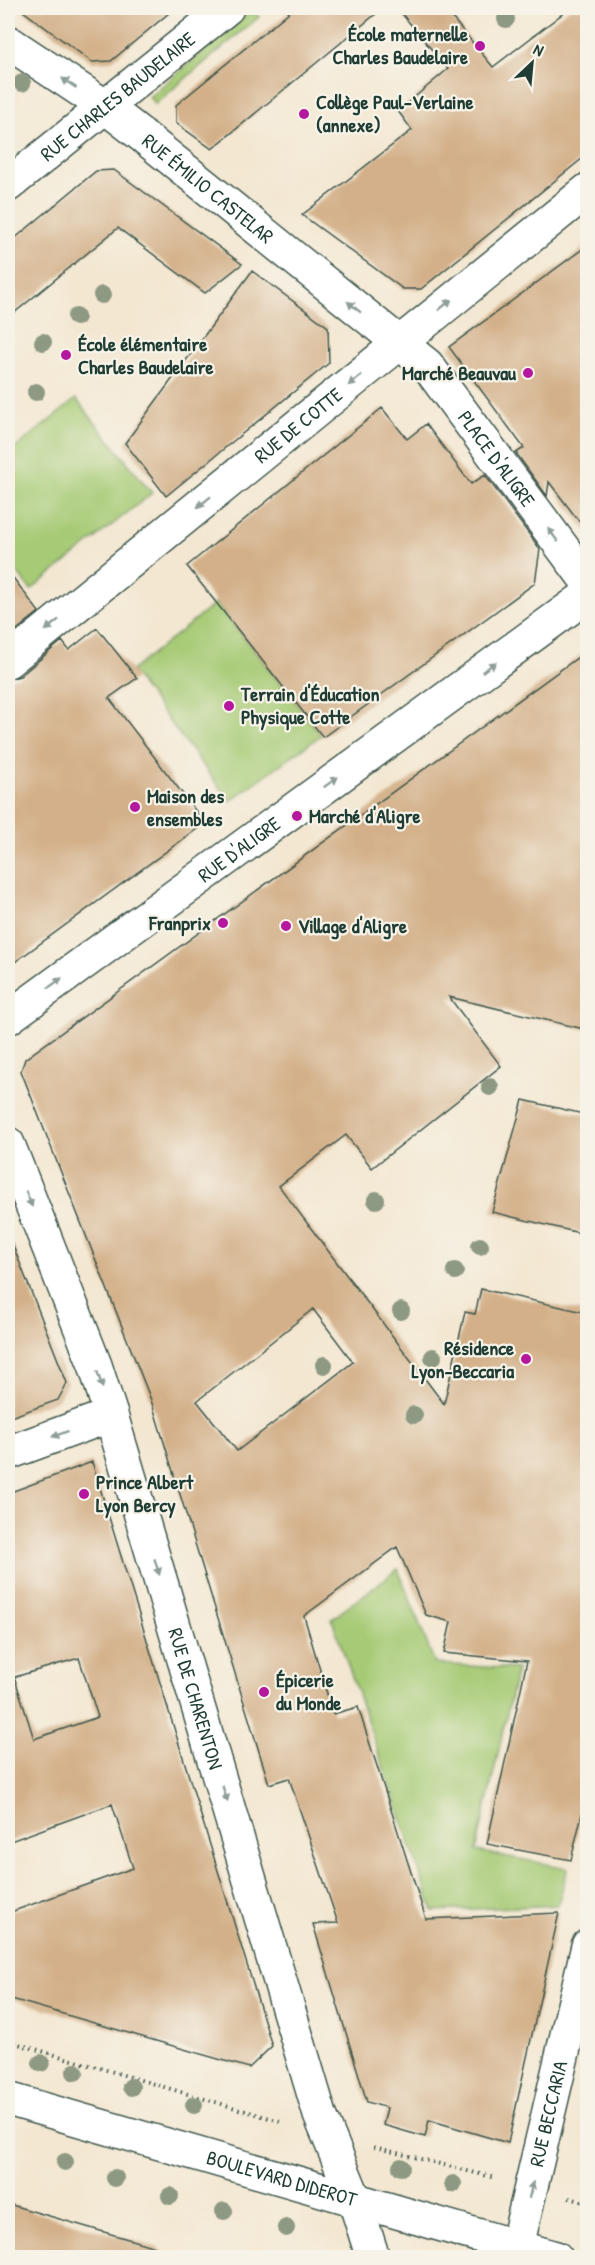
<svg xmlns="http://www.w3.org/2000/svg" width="595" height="2265" font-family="'Patrick Hand',sans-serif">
	<rect width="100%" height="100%" fill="#f7f3e8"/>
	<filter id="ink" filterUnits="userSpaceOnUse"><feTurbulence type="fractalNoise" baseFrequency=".0167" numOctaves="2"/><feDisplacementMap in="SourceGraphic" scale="12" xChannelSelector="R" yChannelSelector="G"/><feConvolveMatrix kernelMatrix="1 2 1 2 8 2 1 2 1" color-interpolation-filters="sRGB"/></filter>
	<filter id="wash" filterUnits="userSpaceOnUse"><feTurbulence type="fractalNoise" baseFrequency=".008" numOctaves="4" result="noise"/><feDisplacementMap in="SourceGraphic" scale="24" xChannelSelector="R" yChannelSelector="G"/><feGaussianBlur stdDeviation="1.35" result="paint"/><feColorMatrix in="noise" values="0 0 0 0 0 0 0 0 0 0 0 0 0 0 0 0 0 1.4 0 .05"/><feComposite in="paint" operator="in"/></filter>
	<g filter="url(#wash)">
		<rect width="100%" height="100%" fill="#f3e7d1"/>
		<path fill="#a6ca74" stroke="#628454" stroke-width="1.5" d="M253,10L259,17L155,104L149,97Z
			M76,399L152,493L31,590L8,561V454Z
			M216,603L321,735L230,801L131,671Z
			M398,1569L435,1664L517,1669L476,1851L568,1868L558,1905L433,1911L332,1619Z"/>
		<g id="blocks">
			<path fill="#d3b089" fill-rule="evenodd" d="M19,8H175L111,61L92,62Z
				M294,8H383L212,149L176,123V105Z
				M397,8H444L493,67L570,8H588V154L421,289H403L302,215L412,130L398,111L448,69Z
				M114,170L242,264L205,293L118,228L8,318V244L96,171Z
				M588,245V533L549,482L547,496L516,453L524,448L449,347Z
				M252,271L328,327L329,363L166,496L125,443Z
				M382,408L407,439L426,424L471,484L485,475L540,549L535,583L323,737L187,566Z
				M8,571L39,612L8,637Z
				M97,628L137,678L109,698L205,823L8,967V679L20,676L62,641L69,650Z
				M588,650V1030L449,997L501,1066L372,1168L346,1135L279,1186L444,1404L465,1312L475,1314L481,1289L588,1313V1789L571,1860L487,1844L527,1661L444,1653L451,1622L426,1615L397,1547L304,1616L333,1714L358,1707L426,1919L559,1913L508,2143L429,2120L425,2137L383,2125L387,2108L367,2102L313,1924L338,1923L289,1778L269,1784L151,1400L21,1071L25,1059ZM313,1309L353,1362L237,1451L197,1401Z
				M523,1100L588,1115V1235L492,1212Z
				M10,1238L67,1383L58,1400L8,1418V1239Z
				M92,1462L272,2046L249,2068L8,1998V1913L133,1868L112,1804L8,1842V1680L15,1679L34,1739L98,1717L79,1658L8,1679V1493Z
				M8,2204L159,2248L158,2258H8Z"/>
		</g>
	</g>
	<g filter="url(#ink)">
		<use href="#blocks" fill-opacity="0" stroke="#3f564c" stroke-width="1.5"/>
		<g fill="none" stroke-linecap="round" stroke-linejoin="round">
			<defs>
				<g id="street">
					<path id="s1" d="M8,42L103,105L139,133L427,365L588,582"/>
					<path id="s2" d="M8,185L227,8"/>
					<path id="s3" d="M8,661L588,190"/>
					<path id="s4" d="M8,1018L588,595"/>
					<path id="s5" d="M8,1144L95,1365L111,1415L320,2115L354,2198L373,2258"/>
					<path d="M8,1453L111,1415"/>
					<path id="s6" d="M517,2246L588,1946"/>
				</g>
				<g id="secondary">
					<path id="s7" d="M8,2099L556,2258"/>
				</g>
			</defs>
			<use href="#street" stroke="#3f564c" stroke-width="36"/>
			<use href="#secondary" stroke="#3f564c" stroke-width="36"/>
			<path stroke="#3f564c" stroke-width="4" stroke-dasharray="1.5 4.5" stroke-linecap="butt" d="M8,2041L283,2122
				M374,2147L495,2178
				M569,2198L588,2203"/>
			<use href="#street" stroke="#fff" stroke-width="33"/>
			<use href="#secondary" stroke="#fff" stroke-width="33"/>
		</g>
		<g fill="#8d9982">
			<circle cx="506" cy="19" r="9"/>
			<circle cx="22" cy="83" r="9"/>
			<circle cx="102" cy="295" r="9"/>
			<circle cx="76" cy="317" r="9"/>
			<circle cx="43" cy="342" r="9"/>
			<circle cx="36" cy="392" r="9"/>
			<circle cx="490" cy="1087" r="9"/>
			<circle cx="376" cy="1200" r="9"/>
			<circle cx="480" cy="1246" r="9"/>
			<circle cx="455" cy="1271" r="9"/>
			<circle cx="401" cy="1311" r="9"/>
			<circle cx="433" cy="1357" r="9"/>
			<circle cx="324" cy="1365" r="9"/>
			<circle cx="414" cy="1415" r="9"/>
			<circle cx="41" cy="2063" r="9"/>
			<circle cx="75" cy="2072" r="9"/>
			<circle cx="131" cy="2087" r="9"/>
			<circle cx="194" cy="2105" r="9"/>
			<circle cx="65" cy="2162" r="9"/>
			<circle cx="401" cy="2167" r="9"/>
			<circle cx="115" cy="2178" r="9"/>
			<circle cx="453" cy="2184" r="9"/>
			<circle cx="170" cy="2196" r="9"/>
			<circle cx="224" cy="2211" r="9"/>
			<circle cx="286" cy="2228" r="9"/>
		</g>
		<defs><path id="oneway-solid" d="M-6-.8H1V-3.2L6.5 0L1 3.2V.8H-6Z" transform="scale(1.5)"/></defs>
		<g fill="#8f9e9a">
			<use href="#oneway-solid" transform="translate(69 83) rotate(-146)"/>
			<use href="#oneway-solid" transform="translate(445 305) rotate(-39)"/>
			<use href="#oneway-solid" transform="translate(354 307) rotate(-141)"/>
			<use href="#oneway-solid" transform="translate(355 380) rotate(141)"/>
			<use href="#oneway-solid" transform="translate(204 502) rotate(141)"/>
			<use href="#oneway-solid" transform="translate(553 535) rotate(-127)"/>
			<use href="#oneway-solid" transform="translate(52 625) rotate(141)"/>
			<use href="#oneway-solid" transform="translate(489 667) rotate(-36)"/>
			<use href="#oneway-solid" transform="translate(331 782) rotate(-36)"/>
			<use href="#oneway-solid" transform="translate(55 983) rotate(-36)"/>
			<use href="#oneway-solid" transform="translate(29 1199) rotate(68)"/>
			<use href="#oneway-solid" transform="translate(100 1380) rotate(72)"/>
			<use href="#oneway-solid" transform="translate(60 1434) rotate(160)"/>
			<use href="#oneway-solid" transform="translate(157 1567) rotate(73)"/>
			<use href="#oneway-solid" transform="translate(225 1794) rotate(73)"/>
			<use href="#oneway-solid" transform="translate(531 2190) rotate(-76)"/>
		</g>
	</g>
	<g fill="#b5179e" stroke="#f7f3e8" stroke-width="2">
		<circle cx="480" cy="46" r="6"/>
		<circle cx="304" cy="114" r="6"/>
		<circle cx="66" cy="355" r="6"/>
		<circle cx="528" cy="373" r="6"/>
		<circle cx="229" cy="706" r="6"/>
		<circle cx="135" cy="807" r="6"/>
		<circle cx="297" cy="816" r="6"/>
		<circle cx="223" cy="923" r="6"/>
		<circle cx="286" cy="926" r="6"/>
		<circle cx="526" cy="1359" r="6"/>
		<circle cx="84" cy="1494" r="6"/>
		<circle cx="264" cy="1692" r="6"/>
	</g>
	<g text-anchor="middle" stroke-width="4.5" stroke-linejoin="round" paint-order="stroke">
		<g font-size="20" font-weight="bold" fill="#1f3d34" stroke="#f7f3e8" text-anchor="start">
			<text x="468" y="41" text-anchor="end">École maternelle<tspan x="468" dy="23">Charles Baudelaire</tspan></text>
			<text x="316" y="109">Collège Paul-Verlaine<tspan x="316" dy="23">(annexe)</tspan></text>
			<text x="78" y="351">École élémentaire<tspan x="78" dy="23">Charles Baudelaire</tspan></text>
			<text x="516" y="380" text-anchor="end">Marché Beauvau</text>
			<text x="241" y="701">Terrain d'Éducation<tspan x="241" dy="23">Physique Cotte</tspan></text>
			<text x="147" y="803">Maison des<tspan x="147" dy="23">ensembles</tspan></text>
			<text x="309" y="823">Marché d'Aligre</text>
			<text x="211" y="930" text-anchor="end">Franprix</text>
			<text x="298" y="933">Village d'Aligre</text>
			<text x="514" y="1355" text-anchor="end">Résidence<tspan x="514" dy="23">Lyon-Beccaria</tspan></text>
			<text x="96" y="1489">Prince Albert<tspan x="96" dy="23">Lyon Bercy</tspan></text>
			<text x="276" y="1687">Épicerie<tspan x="276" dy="23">du Monde</tspan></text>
		</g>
		<g font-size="20" fill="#1f3d34" stroke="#f7f3e8">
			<text dy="7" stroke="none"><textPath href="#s2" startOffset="141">RUE CHARLES BAUDELAIRE</textPath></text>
			<text dy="7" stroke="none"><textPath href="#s1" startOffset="248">RUE ÉMILIO CASTELAR</textPath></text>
			<text dy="7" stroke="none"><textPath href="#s3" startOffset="374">RUE DE COTTE</textPath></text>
			<text dy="7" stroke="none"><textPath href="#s1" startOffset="646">PLACE D'ALIGRE</textPath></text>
			<text dy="7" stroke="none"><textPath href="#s4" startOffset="286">RUE D'ALIGRE</textPath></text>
			<text dy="7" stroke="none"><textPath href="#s5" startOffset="586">RUE DE CHARENTON</textPath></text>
			<text dy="7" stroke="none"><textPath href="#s6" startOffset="136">RUE BECCARIA</textPath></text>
			<text dy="7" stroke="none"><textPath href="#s7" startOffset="285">BOULEVARD DIDEROT</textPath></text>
		</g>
	</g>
	<rect width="595" height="2265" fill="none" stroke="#f7f3e8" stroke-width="30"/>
	<g transform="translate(532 63) rotate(26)" stroke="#f7f3e8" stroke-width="4.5" paint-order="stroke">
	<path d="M0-4.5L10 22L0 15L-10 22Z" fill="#1f3d34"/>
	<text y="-9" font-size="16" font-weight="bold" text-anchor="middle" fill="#1f3d34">N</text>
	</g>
</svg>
